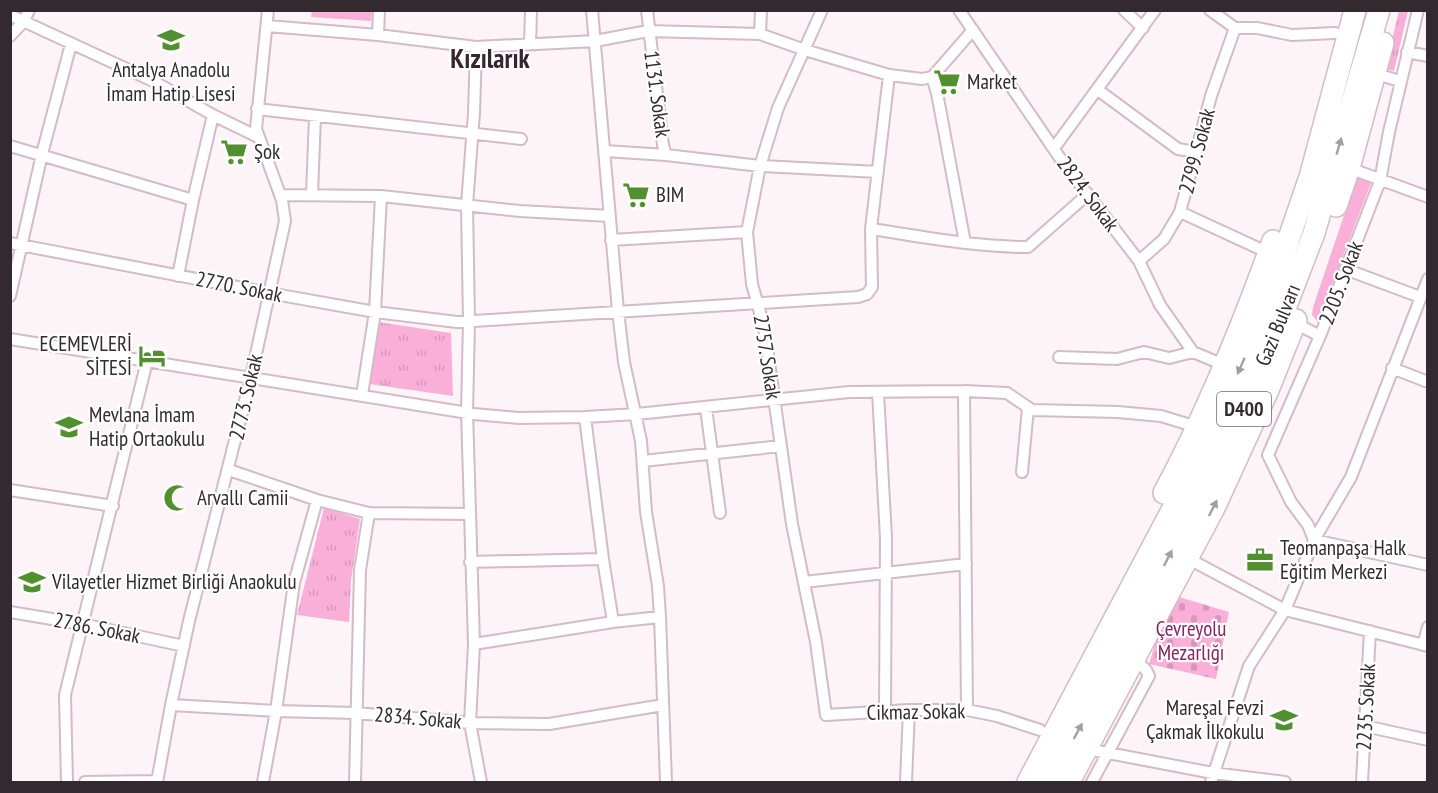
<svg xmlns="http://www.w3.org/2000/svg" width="1438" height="793" font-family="'PT Sans Narrow',sans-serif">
	<defs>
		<pattern id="cemetery-stones" width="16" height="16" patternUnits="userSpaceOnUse" patternTransform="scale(1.5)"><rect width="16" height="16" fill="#f9afd7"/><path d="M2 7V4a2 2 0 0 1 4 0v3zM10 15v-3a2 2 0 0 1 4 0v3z" fill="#d697b9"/></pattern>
		<pattern id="park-tufts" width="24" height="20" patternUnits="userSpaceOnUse" patternTransform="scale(1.5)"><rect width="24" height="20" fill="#f9afd7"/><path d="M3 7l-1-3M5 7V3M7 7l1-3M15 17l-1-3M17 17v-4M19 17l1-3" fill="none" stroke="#d697b9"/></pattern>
	</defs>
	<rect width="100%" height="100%" fill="#fdf4f8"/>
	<path fill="#f9afd7" d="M312,11H372L371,21L311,17Z
		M1357,177L1371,183L1318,322L1312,315L1313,307Z"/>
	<path fill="url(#cemetery-stones)" d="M1179,597L1229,612L1216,679L1149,664L1156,641Z"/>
	<path fill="url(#park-tufts)" d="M1399,11H1408L1394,71L1385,69Z
		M378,322L451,333L453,396L369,384Z
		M324,508L360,519L351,581L349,622L297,615Z"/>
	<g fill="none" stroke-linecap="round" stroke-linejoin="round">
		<defs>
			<path id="street" d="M592,10L618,311L624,362L641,441L646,512L658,586L660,617L666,782
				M647,10L663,145L666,155L760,166L878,172
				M822,10L778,108L760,166L747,232L752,284L764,327L792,524L816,642L826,715L909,710H967L997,716L1040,730
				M959,10L1062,161L1139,261L1160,305L1193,352L1224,365
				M1124,10L1143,28
				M1210,10L1235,28H1257L1292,35L1335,33
				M1418,10L1389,132L1380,181L1320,336L1268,455L1291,502L1308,525L1314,540L1428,565
				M10,15L155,82L213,115L258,137
				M267,26L378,35L476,47L595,41L648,31L760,34L805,50L889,75L922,79L932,77L973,30
				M760,34L761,10
				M378,35L379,10
				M10,36L24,21L29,10
				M530,44L531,10
				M476,47L474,113L467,205L469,322L467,412L474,644L470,723L481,782
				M1407,52L1428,56
				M1376,74L1400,81
				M932,77L937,93L965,243
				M1098,90L1178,149L1196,152
				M257,109L521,139
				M10,146L193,200
				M1054,148L1155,10
				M605,151L666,155
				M1349,168L1428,197
				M280,195L381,196L520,211L610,216
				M312,195L315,116
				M1180,212L1269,253
				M871,229C924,237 975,247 1028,247L1088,194
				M611,240L747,232
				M10,243L269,293L375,312L457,322L858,297L867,294L872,287L871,229L889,75
				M1139,261L1164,239L1180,212L1211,96L1235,28
				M1345,269L1420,297
				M178,276L193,200L213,115
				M10,296L42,154L71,44
				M1295,323L1320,336
				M10,339L474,414L519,418L585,417L637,414L849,392L964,391L1007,393L1032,410L1118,412L1161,416L1197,427
				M1059,357L1117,359L1144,352L1169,358L1193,352
				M1392,368L1428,382
				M964,391L967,710
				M878,392L886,538L885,711
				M362,395L375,312L381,196
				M706,408L720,513
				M585,417L603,559L613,622
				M643,461L781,446
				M229,470L317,500L369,513L470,514
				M1022,472L1028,408
				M10,490L113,506
				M1187,558L1285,610L1428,646
				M470,562L603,559
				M804,582L966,564
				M10,612L82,624L184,646
				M474,644L613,622L660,617
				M1423,645L1428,627
				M171,705L276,711L356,713L470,723L549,724L663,705
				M1365,726L1428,740
				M1087,749L1213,773L1285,782
				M67,782L65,695L147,361
				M85,782L157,781
				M157,782L171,705L189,621L251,377L285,221L282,200L256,129L268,10
				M263,782L276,711L294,583L317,500
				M355,782L360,570L369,513
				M906,782L909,710
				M1092,782L1149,676L1146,670L1134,658
				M1211,782L1249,666L1285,610L1314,540L1351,477L1428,279
				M1362,782L1370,631"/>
			<path id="highway" d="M1336,206L1349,168L1383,43
				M1164,493C1207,413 1242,327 1273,241
				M1028,782L1205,448L1263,314L1310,177L1355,10
				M1050,782L1233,433L1281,319L1314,233L1379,10
				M1069,782L1215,506L1268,390L1296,320"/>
		</defs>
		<use href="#street" stroke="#d3bbc7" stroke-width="14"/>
		<use href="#highway" stroke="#d3bbc7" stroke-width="24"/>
		<use href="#street" stroke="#fff" stroke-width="10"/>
		<use href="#highway" stroke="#fff" stroke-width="21"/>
	</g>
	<defs><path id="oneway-solid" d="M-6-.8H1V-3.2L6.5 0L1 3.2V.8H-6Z" transform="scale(1.5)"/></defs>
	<g fill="#a39fa1">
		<use href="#oneway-solid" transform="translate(1339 146) rotate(-74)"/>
		<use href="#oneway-solid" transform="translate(1241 366) rotate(114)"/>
		<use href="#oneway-solid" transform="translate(1213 508) rotate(-63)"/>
		<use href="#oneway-solid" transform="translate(1168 558) rotate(-63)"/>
		<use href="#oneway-solid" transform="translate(1078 731) rotate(-62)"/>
	</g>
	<defs>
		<symbol id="school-bare" viewBox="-9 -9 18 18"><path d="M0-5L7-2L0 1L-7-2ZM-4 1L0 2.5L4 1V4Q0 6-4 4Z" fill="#528f2e" stroke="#fff" stroke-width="2.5" paint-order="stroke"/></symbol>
		<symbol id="supermarket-bare" viewBox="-9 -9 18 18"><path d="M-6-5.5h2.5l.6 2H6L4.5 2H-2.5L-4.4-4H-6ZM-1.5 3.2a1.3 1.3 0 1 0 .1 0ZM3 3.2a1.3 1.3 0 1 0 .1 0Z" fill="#528f2e" stroke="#fff" stroke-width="2.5" paint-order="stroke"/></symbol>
		<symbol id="hotel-bare" viewBox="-9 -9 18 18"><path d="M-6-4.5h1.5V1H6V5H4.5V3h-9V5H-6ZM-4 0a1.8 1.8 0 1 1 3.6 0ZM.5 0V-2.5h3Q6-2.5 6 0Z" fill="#528f2e" stroke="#fff" stroke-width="2.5" paint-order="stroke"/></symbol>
		<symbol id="mosque-bare" viewBox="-9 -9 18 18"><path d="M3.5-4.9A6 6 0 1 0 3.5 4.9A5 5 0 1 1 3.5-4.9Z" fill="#528f2e" stroke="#fff" stroke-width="2.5" paint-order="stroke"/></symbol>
		<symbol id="office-bare" viewBox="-9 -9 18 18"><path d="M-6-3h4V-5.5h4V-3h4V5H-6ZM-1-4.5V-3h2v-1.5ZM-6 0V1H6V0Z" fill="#528f2e" stroke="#fff" stroke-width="2.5" paint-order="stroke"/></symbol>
	</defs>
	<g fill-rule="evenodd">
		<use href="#school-bare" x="152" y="21" width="38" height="38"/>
		<use href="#supermarket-bare" x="928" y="63" width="38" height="38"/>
		<use href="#supermarket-bare" x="215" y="133" width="38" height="38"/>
		<use href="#supermarket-bare" x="617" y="176" width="38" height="38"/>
		<use href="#hotel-bare" x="133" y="337" width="38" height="38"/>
		<use href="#school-bare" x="50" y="408" width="38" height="38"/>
		<use href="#mosque-bare" x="158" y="479" width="38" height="38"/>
		<use href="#office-bare" x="1241" y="541" width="38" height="38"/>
		<use href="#school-bare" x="13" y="563" width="38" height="38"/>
		<use href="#school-bare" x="1265" y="701" width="38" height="38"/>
	</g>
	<g text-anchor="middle" stroke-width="4.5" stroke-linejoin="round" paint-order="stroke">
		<rect fill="#fff" stroke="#706a6d" stroke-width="1.5" x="1217" y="392" width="54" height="34" rx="4.5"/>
		<g font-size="20" font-weight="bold" fill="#332a2f">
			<text x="1244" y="416">D400</text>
		</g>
		<g font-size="21" fill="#332a2f" stroke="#fff" text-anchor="start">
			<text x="171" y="77" text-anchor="middle">Antalya Anadolu<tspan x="171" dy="24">İmam Hatip Lisesi</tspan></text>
			<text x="967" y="89">Market</text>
			<text x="254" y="159">Şok</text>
			<text x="656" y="202">BIM</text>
			<text x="132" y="351" text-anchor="end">ECEMEVLERİ<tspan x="132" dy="24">SİTESİ</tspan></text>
			<text x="89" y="422">Mevlana İmam<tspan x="89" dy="24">Hatip Ortaokulu</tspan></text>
			<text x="197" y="505">Arvallı Camii</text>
			<text x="1280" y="555">Teomanpaşa Halk<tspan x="1280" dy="24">Eğitim Merkezi</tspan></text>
			<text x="52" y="589">Vilayetler Hizmet Birliği Anaokulu</text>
			<text x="1264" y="715" text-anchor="end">Mareşal Fevzi<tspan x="1264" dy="24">Çakmak İlkokulu</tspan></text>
		</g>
		<g font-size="21" fill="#332a2f" stroke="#fff">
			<text transform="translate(657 94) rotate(82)" y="7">1131. Sokak</text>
			<text transform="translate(1197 151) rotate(-75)" y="7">2799. Sokak</text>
			<text transform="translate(1088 194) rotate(53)" y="7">2824. Sokak</text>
			<text transform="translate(1341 283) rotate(-69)" y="7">2205. Sokak</text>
			<text transform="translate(239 287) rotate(11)" y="7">2770. Sokak</text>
			<text transform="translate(1278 325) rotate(-68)" y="7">Gazi Bulvarı</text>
			<text transform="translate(767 357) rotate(81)" y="7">2757. Sokak</text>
			<text transform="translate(246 397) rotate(-77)" y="7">2773. Sokak</text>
			<text transform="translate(97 628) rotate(11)" y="7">2786. Sokak</text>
			<text transform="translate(1366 707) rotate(-87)" y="7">2235. Sokak</text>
			<text transform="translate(916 712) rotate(-1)" y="7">Cikmaz Sokak</text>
			<text transform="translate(418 718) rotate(5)" y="7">2834. Sokak</text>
		</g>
		<g font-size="21" fill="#852662" stroke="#fff">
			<text x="1191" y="636">Çevreyolu<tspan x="1191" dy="24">Mezarlığı</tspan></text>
		</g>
		<g font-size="27" font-weight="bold" fill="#37252f" stroke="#fff">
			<text x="490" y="68">Kızılarık</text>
		</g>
	</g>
	<rect width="1438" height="793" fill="none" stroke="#332a2f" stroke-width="24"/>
</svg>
